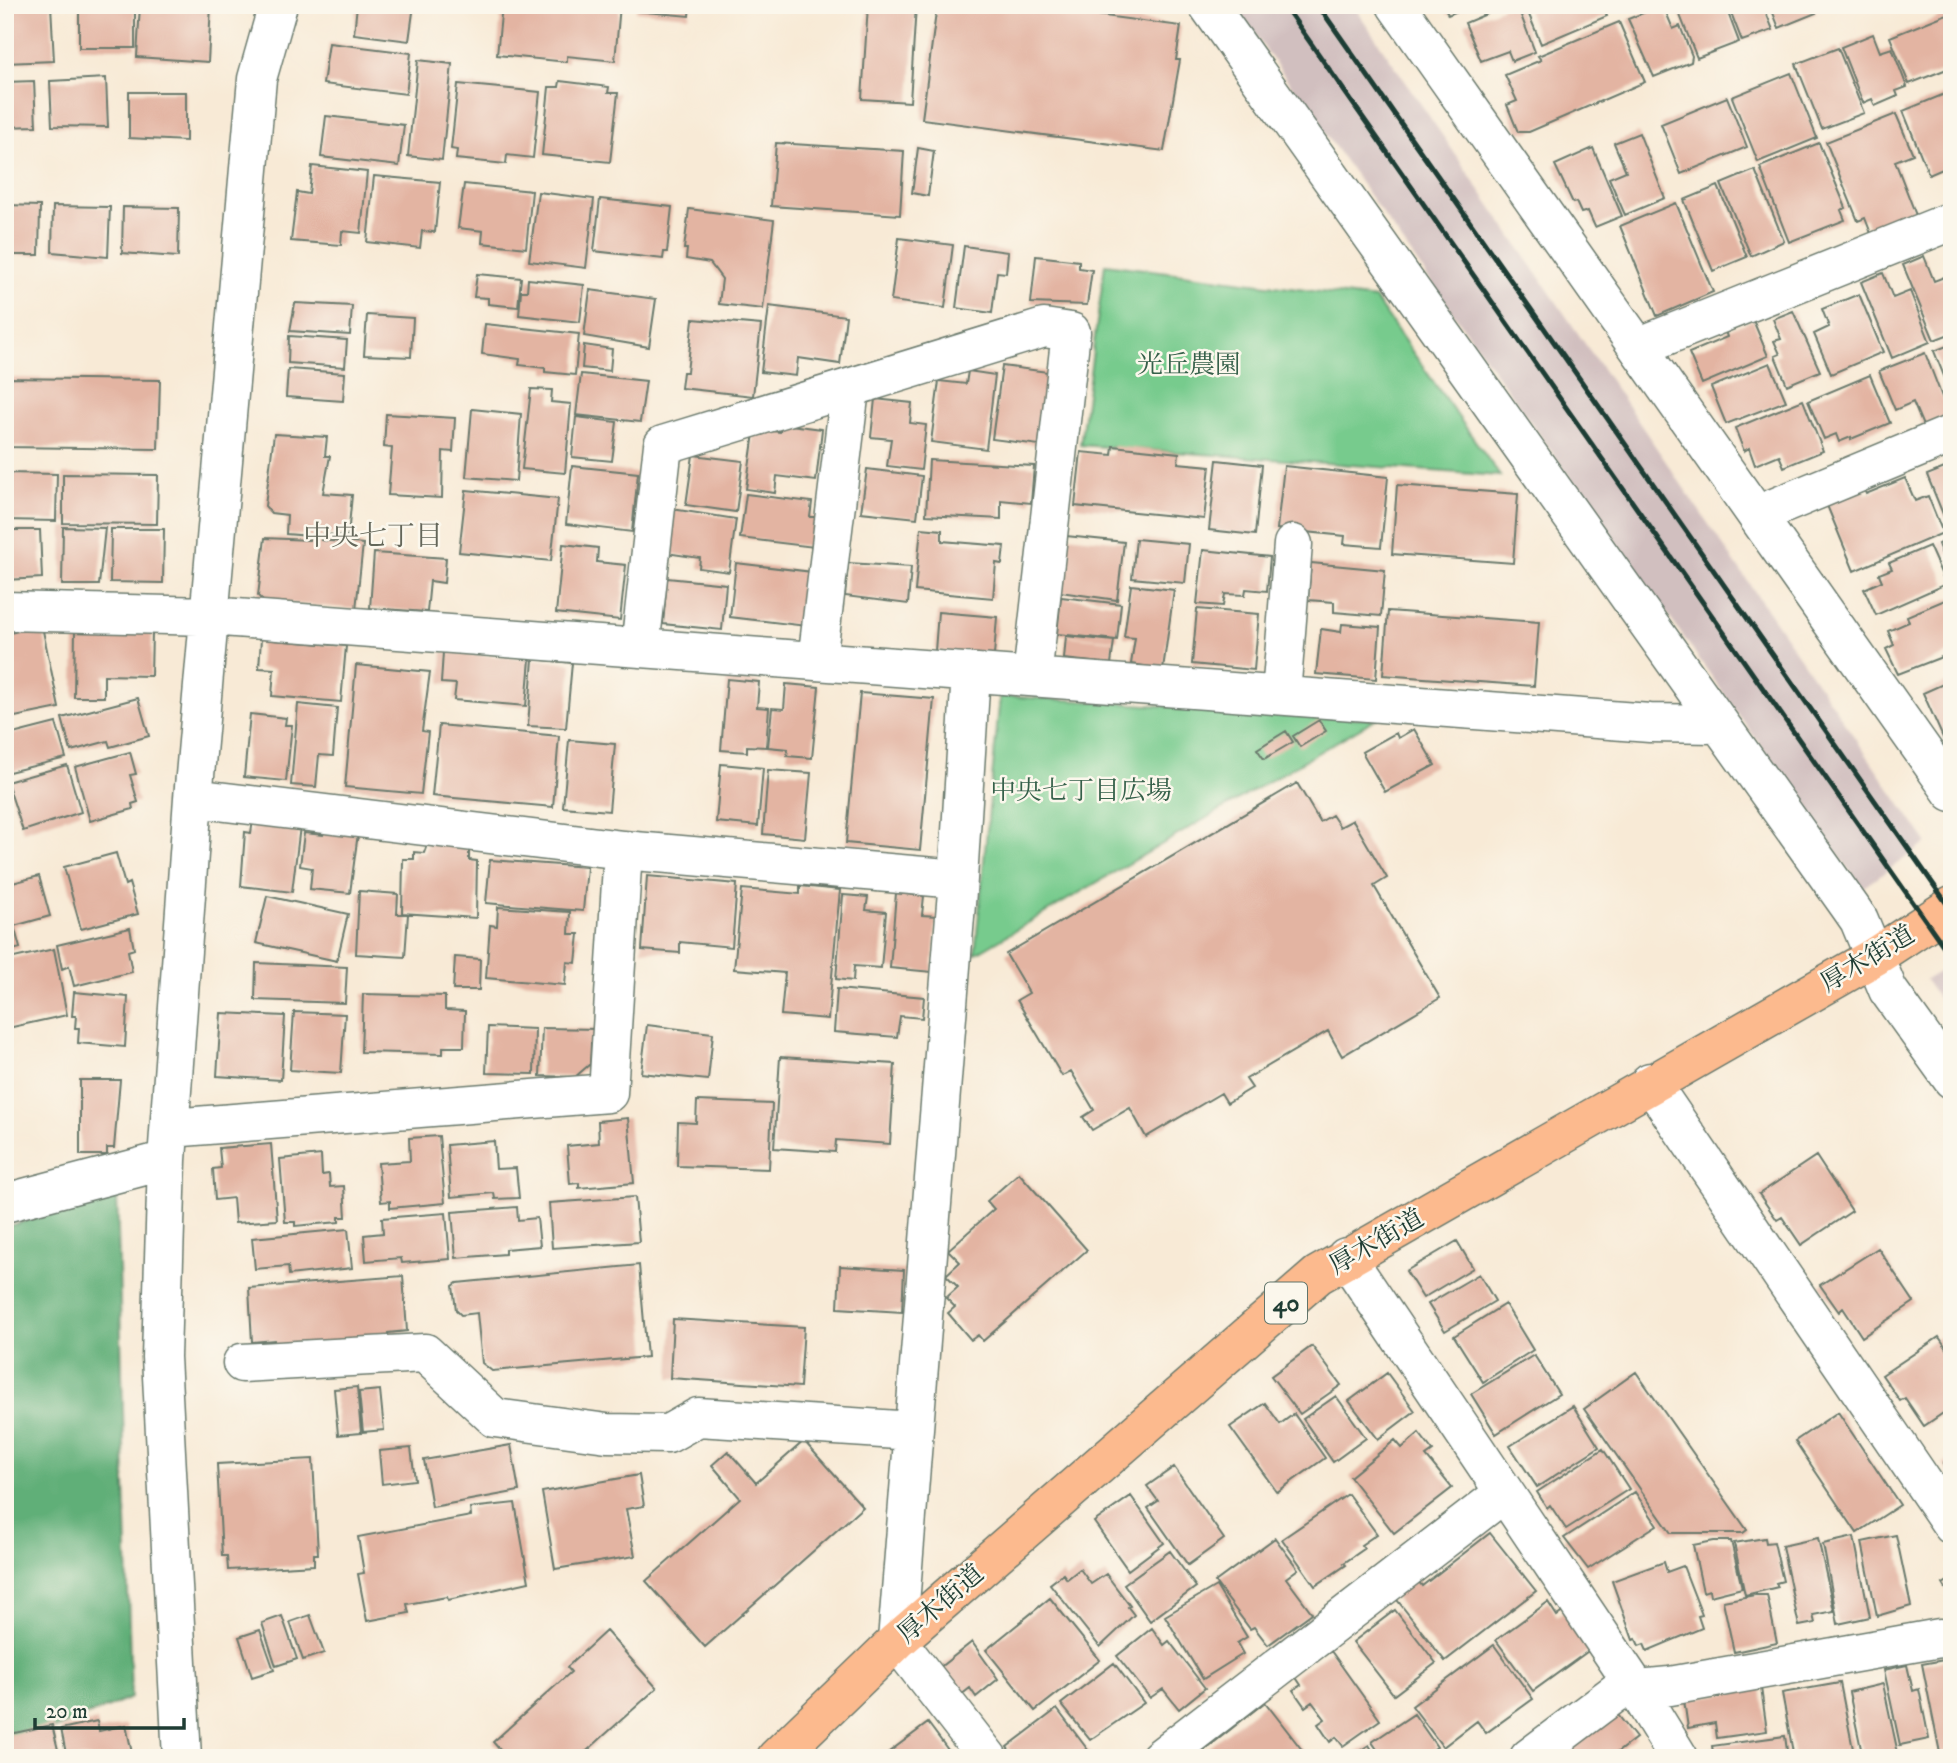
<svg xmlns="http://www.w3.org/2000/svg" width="1957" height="1763" font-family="'IM FELL DW Pica','Noto Serif JP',serif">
	<rect width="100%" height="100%" fill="#fbf7ec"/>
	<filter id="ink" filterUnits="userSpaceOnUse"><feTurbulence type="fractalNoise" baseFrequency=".0143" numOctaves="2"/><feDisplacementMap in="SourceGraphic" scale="14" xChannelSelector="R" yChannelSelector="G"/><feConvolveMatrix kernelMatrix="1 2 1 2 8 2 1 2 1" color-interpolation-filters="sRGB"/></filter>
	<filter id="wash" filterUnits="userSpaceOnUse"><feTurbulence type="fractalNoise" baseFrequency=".00686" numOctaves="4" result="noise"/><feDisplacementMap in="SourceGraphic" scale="28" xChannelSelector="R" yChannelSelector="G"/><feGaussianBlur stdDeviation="1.57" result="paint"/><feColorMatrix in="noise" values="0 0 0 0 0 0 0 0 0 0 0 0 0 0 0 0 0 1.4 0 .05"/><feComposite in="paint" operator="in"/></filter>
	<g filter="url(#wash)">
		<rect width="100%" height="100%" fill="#f8ead6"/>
		<path fill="#d1bfbf" d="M1234,5H1353L1927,843L1862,888Z
			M1952,964V1018L1925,980Z"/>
		<path fill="#77cb8d" stroke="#4b8460" stroke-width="2" d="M1105,264L1375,299L1500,476L1080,445Z
			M1000,696L1375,719L975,954Z"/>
		<path fill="#61af78" stroke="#407656" stroke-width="2" d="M117,1194L131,1698L5,1749V1227Z"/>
		<g id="blocks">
			<path fill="#e3b4a2" d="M5,5H51L54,61L5,63Z
				M79,5H135V48H79Z
				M140,5H211L208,62L137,57Z
				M357,5H414L409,41L354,34Z
				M502,5H620L615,61L567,56V62L497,55Z
				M637,5H690L689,16L636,11Z
				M868,5H916L910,102L862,99Z
				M937,5H1021L1181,26L1176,60H1180L1164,151L922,119Z
				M1444,5H1472L1448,15Z
				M1508,5H1517L1535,52L1512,61L1508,51L1481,61L1465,23Z
				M1538,5H1602L1607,16L1541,44L1527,10Z
				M1663,5L1673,29L1680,26L1692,56L1691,62L1654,77L1628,19Z
				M1676,5H1725L1739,42L1697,58Z
				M1728,5H1763L1773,30L1742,41Z
				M1770,5H1813L1816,13L1779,28Z
				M1952,12V67L1909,84L1890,37Z
				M1619,22L1645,82L1529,132H1518L1507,105L1517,101L1505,75L1541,60L1538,56Z
				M1873,34L1880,52L1892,48L1907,87L1896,91L1898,96L1875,106L1872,99L1863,103L1841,47Z
				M329,43L411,53L406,94L323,84Z
				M1838,48L1864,113L1822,129L1796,64Z
				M418,60L452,64L442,160L408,156Z
				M1791,73L1817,138L1758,162L1732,97Z
				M106,78L108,127L52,126L50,81Z
				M34,81L36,126L5,127V82Z
				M560,81L609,87L608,93H618L610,162L542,155L549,87H559Z
				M458,84L540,92L533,158L507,155L506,164L456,159L457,150L451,149Z
				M1952,91V165L1929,175L1903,111Z
				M129,92H186V141L129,138Z
				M1727,97L1747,147L1681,174L1661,124Z
				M1896,114L1913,154L1895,161L1917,218L1872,236L1865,218L1858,221L1826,142Z
				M326,116L404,125L399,166L321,157Z
				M1639,133L1665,198L1625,215L1609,178L1626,171L1614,143Z
				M776,143L904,151L900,215L771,206Z
				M1819,143L1846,208L1841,210L1845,220L1789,242L1760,167Z
				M918,148L934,151L928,196L912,193Z
				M1593,148L1622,216L1595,227L1588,211L1581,213L1576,202L1573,203L1555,165Z
				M312,166L367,172L361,233L342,231L341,245L291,241L297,192L309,194Z
				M1755,170L1784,241L1751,256L1721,184Z
				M374,176L440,182L435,232L422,231L420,248L367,242Z
				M464,184L532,191L526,248L482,243L483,231L458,228Z
				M1718,186L1747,257L1713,271L1684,200Z
				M538,192L594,199L586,268L529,261Z
				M600,199L672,207L667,252H664L663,259L594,251Z
				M1676,203L1713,292L1657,316L1620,226Z
				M5,205L40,206L39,255H12V251H5Z
				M53,206L110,207L108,257L52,252Z
				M123,207L179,208L178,257L122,253Z
				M689,209L774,220L763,309L719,304L722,279L710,263L686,259L687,249H684Z
				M899,238L953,245L945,308L891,301Z
				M964,246L1008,252L1006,273L997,272L992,313L956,308Z
				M1036,256L1079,261V268L1092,270L1087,305L1031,303Z
				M1924,256L1934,281L1952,274V333L1934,340L1903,265Z
				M1883,273L1893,298L1910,291L1930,342L1892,358L1861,282Z
				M477,274L521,278L518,307L488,304V298L474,297Z
				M528,279L584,285L580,322L519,315L521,291H527Z
				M590,290L656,299L649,347L584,336Z
				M1859,294L1883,352L1831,374L1814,334L1829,327L1822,309Z
				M295,303L352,306L350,335L290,331Z
				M769,306L846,316L840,364L798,358L796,376L761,372Z
				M1793,311L1820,371L1787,385L1775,356L1780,354L1774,341L1781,339L1773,319Z
				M367,315L413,318L411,357L364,355Z
				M693,319L761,325L753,396L681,388L683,372H687Z
				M1753,320L1768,356L1702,384L1689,353L1727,337L1725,331Z
				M485,324L579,334L575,375L545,372V368L519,365L520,359L482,354Z
				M289,336L347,340L345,367L288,363Z
				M1952,344V396L1934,351Z
				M584,345L612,349L610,371L582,368Z
				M1925,353L1949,415L1923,426L1913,402L1895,410L1879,371Z
				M1770,363L1786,401L1726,424L1711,387Z
				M1002,366L1048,372L1039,445L992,439Z
				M288,369L345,373L343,401L286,397Z
				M968,371L995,375L986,449L931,442L939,381L966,384Z
				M581,374L646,381L640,422L576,415Z
				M1870,375L1890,423L1851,439V437L1839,442L1836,434L1824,439L1808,401Z
				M5,378L160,380L158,449L5,447Z
				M531,389L552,390L551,402L571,404L565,473L522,469Z
				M875,399L912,403L910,423L926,425L921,470L887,466L891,439L871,437Z
				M1803,400L1823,451L1784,467L1779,455L1755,465L1749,448L1744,451L1735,428Z
				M472,409L521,414L516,481L466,477Z
				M386,414L455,418L453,452L443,451L442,498L388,495L392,448L384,447Z
				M576,417L617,422L612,461L572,457Z
				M782,424L822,429L816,481L777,476L775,493L746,489L754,433L760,430L780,432Z
				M274,434L327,437L325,456H330L323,493L352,495L348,536L322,534L321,540L363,544L356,609L263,601L258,596L265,538L309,540L310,536L286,534L287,515L271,513L265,506Z
				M1113,446L1179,453L1178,463L1210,466L1204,519L1075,506L1081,452L1112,455Z
				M693,455L743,461L736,512L686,505Z
				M929,460L1034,466L1031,503L1001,500V519L926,515Z
				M1217,460L1262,465L1255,535L1209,530Z
				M1952,465V516L1945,519L1927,475Z
				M572,466L638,473L632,532L566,524Z
				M1284,466L1388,477L1381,547L1344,544L1345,536L1277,529Z
				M867,469L922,476L917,518L861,512Z
				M5,473L57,474L56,521L5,520Z
				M63,474L158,475L157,524L63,523Z
				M1905,478L1915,501L1928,496L1943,533L1854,571L1826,503L1863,487L1866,494Z
				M1397,485L1518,494L1513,563L1392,554Z
				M466,490L558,499L551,561L459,552Z
				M746,494L812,502L810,517H818L814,547L740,538Z
				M672,509L736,519L729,572L699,568L700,558L666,553Z
				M63,527L105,528L99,585H62Z
				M921,528L942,530V541L1004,546L1002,564L996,563L993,598L915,591Z
				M111,529H164L163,583L110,582Z
				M5,530H40L42,578L5,580Z
				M1066,536L1124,542L1117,600L1060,592Z
				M1952,538V553L1943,557L1938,544Z
				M1136,539L1189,544L1185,583L1132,578Z
				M563,544L598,548L597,562L626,565L620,620L556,613Z
				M1929,546L1946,584L1876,615L1864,589L1882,581L1879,574L1892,569L1889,563Z
				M1203,550L1270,557L1267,591L1246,589L1245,595L1225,594L1223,606L1197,604Z
				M374,553L446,558L444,583L430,581L427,612L370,608Z
				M736,563L812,572L806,626L730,617Z
				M848,563L911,567L908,604L845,596Z
				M1311,563L1385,570L1381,616L1334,612V602L1308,600Z
				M667,578L726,584L722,630L663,624Z
				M1131,585L1174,590L1163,669L1131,664L1135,638L1124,637Z
				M1061,597L1121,604L1117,640L1057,634Z
				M1952,597V653L1898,674L1886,649L1894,645L1888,631L1909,622L1907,616Z
				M1197,609L1259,614L1254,670L1192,664Z
				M1388,611L1539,622L1534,686L1383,675Z
				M938,612L997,617L994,655L935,651Z
				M1342,624L1380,627L1376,679L1316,674L1321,629L1341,632Z
				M42,626L59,708L5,719V634Z
				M75,630L152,632L151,676L104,675V697H74Z
				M1066,636L1114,641L1111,664L1064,659Z
				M261,639L346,646L341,702L272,696L274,669L259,668Z
				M443,652L530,659L526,706L454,700L456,684L441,683Z
				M533,659L572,663L566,728L528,726Z
				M356,665L430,672L422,731L428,732L421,794L345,787Z
				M727,679L759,682L757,707L769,708L766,747L747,746V752L721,750Z
				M1952,680V736L1944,740L1923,693Z
				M786,684L819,687L812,758L787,756L788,749L768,747L772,708L784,709Z
				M860,693L934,699L920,850L846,843Z
				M138,698L149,736L110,747L108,741L71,751L62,718Z
				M298,704L337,708L333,756L319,755L316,787L291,785Z
				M250,714L286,718L285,725H292L286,781L244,777Z
				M1319,720L1326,731L1300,747L1293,736Z
				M56,723L66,758L5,773V736Z
				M439,725L559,736L553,807L432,796Z
				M1414,729L1435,765L1385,792L1362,752L1396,733L1398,738Z
				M1286,731L1293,742L1264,759L1257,749Z
				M569,740L615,744L609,811L563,807Z
				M130,752L136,774L130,775L138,802L132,804L133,809L90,821L75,767Z
				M721,764L763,768L758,826L716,822Z
				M67,765L81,812L23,831L7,782Z
				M768,770L811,773L805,838L763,834Z
				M1297,783L1320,822L1332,815L1340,827L1353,820L1387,878L1374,886L1440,998L1342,1056L1328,1031L1246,1079L1252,1088L1227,1103L1221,1093L1146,1137L1130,1108L1092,1130L1083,1117L1094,1110L1071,1071L1062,1076L1017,1000L1029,993L1006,954Z
				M253,820L300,826L292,892L241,886L245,832L251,833Z
				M324,829L358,833L350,893L310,889L312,868L300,866L304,833L323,835Z
				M428,842L469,846V860L477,861L476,918L402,913L403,859H414V852L424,853Z
				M116,853L125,885L129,883L138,914L81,929L64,867Z
				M490,860L587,867L583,911L486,903Z
				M39,876L50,916L14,926L20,948L5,952V885Z
				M647,876L737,884L732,947L680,942V953L642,950Z
				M800,886L840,890L828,1019L781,1015L785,973L734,969L742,889L800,894Z
				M359,891L398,894L397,914H408L405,957L356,954Z
				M896,893L924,896L922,915L937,916L932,972L890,968Z
				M843,895L868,897L866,910L886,912L881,968L854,966L853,981L836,979Z
				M267,896L348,914L337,961L256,943Z
				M498,907L570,912L569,934H579L576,963L567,962L565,985L486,978L490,925L497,926Z
				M130,928L134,949L128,951L132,972L74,986L69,966L62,969L57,945Z
				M54,949L67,1015L8,1028L5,960Z
				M455,957L480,959L479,990H453Z
				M256,963L347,967L345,1003L255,1000Z
				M837,989L924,997L922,1018L900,1016L897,1037L834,1032Z
				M74,992L128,997L125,1047L78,1043L79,1028H75L76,1016H72Z
				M363,994L445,996V1010L465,1011L464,1047H443V1054L361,1052Z
				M294,1012L345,1014L341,1073L290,1070Z
				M221,1013L285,1016L281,1080L217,1076Z
				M647,1025L713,1033L708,1080L641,1073Z
				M488,1027L535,1029L534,1074L486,1073Z
				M542,1028L597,1029L596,1043H591L590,1064L575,1077L540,1076Z
				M780,1057L895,1064L890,1144L836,1140L835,1152L774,1148Z
				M80,1080H120L114,1148H107V1155H80Z
				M697,1101L772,1104L769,1169L677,1166L678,1122L696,1123Z
				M628,1118L634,1183L579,1188V1183L570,1184L567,1146L599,1143L598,1121Z
				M439,1136L445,1203L390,1208V1201L381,1202L378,1163L410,1161L409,1138Z
				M494,1141L496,1169L516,1168L519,1198L495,1199L494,1193L451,1197L447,1145Z
				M271,1144L277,1220L235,1223L233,1198L215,1200L213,1169L221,1168L219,1148Z
				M321,1155L322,1175L329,1174L330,1187L344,1186L346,1217H339V1222L295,1226V1222H285L280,1159Z
				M1816,1156L1852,1211L1801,1245L1782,1217L1777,1220L1759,1194Z
				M1019,1173L1087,1250L983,1341L978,1335L971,1340L948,1313L955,1307L946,1298L958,1287L946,1275L960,1262L948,1250L994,1209L987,1201Z
				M635,1197L639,1242L552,1248L549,1203Z
				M517,1207L518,1220L537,1218L540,1246L505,1249V1254L456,1258L452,1212Z
				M446,1213L450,1259L402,1263L401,1258L366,1261L364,1235L383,1233L382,1218Z
				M348,1229L352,1268L289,1275L288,1266L255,1269L252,1238Z
				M1457,1241L1473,1268L1423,1298L1406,1271Z
				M1878,1248L1914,1302L1862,1337L1843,1308L1839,1312L1820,1285Z
				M639,1265L647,1357L492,1371L482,1363L477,1313L461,1315L456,1310L453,1286L457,1283Z
				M840,1266L904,1270L902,1312L838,1308Z
				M1479,1274L1495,1301L1445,1331L1428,1304Z
				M403,1276L407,1331L388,1333V1339L275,1348L274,1340L252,1342L249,1288Z
				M1505,1304L1533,1350L1483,1382L1454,1336Z
				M673,1319L804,1327L800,1387L670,1378Z
				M1939,1337L1952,1356V1407L1924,1426L1905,1398L1900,1401L1882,1375Z
				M1312,1346L1341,1385L1300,1414L1271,1376Z
				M1534,1355L1559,1394L1496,1434L1471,1394Z
				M1636,1372L1747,1530L1743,1533H1671L1584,1409Z
				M1387,1373L1415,1411L1378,1439L1349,1401Z
				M357,1387L361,1433L338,1435L334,1389Z
				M380,1390L384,1430L363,1432L359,1392Z
				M1336,1396L1366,1438L1333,1462L1303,1419Z
				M1265,1403L1280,1424L1294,1414L1325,1458L1277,1492L1230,1427Z
				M1573,1406L1599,1447L1537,1487L1510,1446Z
				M1838,1412L1900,1505L1857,1533L1795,1441Z
				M1419,1433L1433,1451L1426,1456L1452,1488L1394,1533L1350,1477L1395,1440L1402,1448Z
				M804,1441L863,1507L705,1647L646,1581L740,1498L712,1465L728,1451L756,1483Z
				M511,1445L519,1491L432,1507L424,1460Z
				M411,1448L415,1480L382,1484L379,1451Z
				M1603,1449L1629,1489L1566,1529L1550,1505L1547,1508L1537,1492Z
				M1952,1458V1477L1943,1464Z
				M313,1459L318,1554H314V1565L228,1570L227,1556H222L217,1464Z
				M1174,1467L1224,1539L1188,1565L1148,1508L1158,1501L1147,1486Z
				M639,1475L644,1506L626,1509L635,1556L555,1569L542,1492Z
				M1635,1492L1657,1525L1588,1569L1564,1538Z
				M1348,1494L1377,1534L1361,1545L1364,1549L1344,1563L1346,1565L1315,1586L1282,1539Z
				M1131,1496L1164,1543L1128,1570L1094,1522Z
				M515,1503L529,1582L448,1600L447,1597L407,1604L409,1613L367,1621L358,1574L364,1573L358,1537L471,1516L470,1508Z
				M1490,1533L1536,1591L1445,1661L1394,1596L1416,1578L1422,1586Z
				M1896,1535L1911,1606L1877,1616L1862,1542Z
				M1854,1537L1870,1617L1838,1624L1823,1544Z
				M1275,1538L1298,1569L1286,1578L1312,1613L1268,1645L1254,1627L1250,1629L1215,1582Z
				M1765,1538L1766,1543L1774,1542L1783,1581L1776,1583L1778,1587L1745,1595L1734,1543Z
				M1818,1538L1834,1611L1813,1615L1815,1623L1799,1626L1782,1546Z
				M1714,1541H1731L1742,1588L1710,1596L1709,1590L1703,1592L1693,1545Z
				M1170,1551L1196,1587L1150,1621L1124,1584Z
				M1664,1562L1667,1572L1683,1566L1702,1615L1698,1616L1702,1628L1647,1651L1644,1644L1639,1646L1636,1639L1633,1640L1612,1581Z
				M1080,1569L1091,1584L1106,1574L1130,1606L1128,1607L1134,1615L1100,1647L1050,1584L1063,1574L1067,1579Z
				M1952,1578V1598L1943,1584Z
				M1216,1586L1247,1637L1237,1643L1243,1654L1203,1679L1165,1616Z
				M1755,1595H1767L1777,1643L1734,1652L1723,1601Z
				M1050,1598L1100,1660L1035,1711L986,1650Z
				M1548,1602L1557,1616L1564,1611L1591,1649L1533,1691L1496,1640Z
				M1395,1610L1436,1663L1394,1695L1353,1642Z
				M310,1615L324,1653L303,1660L290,1622Z
				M282,1616L297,1659L276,1666L262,1623Z
				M1152,1628L1164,1645L1169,1641L1205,1688L1179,1709L1163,1689L1150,1698L1117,1656Z
				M260,1630L274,1670L252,1677L239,1637Z
				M606,1631L657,1688L579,1758H507L493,1742L571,1672L567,1667Z
				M972,1642L998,1679L976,1697L970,1688L961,1695L939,1668Z
				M1494,1645L1533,1699L1486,1733L1477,1721L1443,1747L1412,1706Z
				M1331,1651L1380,1720L1343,1746L1336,1737L1330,1742L1318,1724L1325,1719L1312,1702L1305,1707L1293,1690L1301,1685L1295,1676Z
				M1944,1660L1949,1686L1952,1685V1750L1940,1753L1922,1664Z
				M1114,1663L1144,1703L1090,1740L1061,1704Z
				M1907,1665L1913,1691L1919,1689L1929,1739L1900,1745L1884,1670Z
				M1840,1683L1853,1749L1794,1758L1782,1693Z
				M1883,1684L1899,1758H1863L1849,1692Z
				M1761,1688L1767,1731L1717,1738L1715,1723L1688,1728L1684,1700Z
				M1265,1702L1306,1755L1199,1758L1197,1756Z
				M1057,1709L1094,1758H1015L1007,1747Z
				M1615,1711L1636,1738L1610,1758H1555Z
				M1414,1714L1437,1747L1425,1755L1427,1758H1383L1372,1742Z
				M97,1721L99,1731L126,1725L133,1758H67L61,1729Z
				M928,1723L954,1758H887L885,1755Z
				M52,1725L60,1758H5V1735Z
				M1785,1736L1788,1758H1714L1712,1746Z
				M1369,1745L1377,1758H1349Z"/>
		</g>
	</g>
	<g filter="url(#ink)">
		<use href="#blocks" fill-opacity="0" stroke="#6b7a6d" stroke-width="2"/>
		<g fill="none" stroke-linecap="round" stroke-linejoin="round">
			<defs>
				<path id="minor" d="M1208,5L1850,907L1859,920L1888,990L1952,1079
					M1396,5L1952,792
					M1638,347L1952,221
					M1757,515L1952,434
					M5,611L209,616L1650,723L1717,724
					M640,648L663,445L1044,328L1071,332L1032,677
					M817,661L850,389
					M971,673L958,879L897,1641L988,1758
					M1281,695L1293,544
					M193,798L623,850L958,879
					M1650,1082L1952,1525
					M171,1128L608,1093L623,850
					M5,1203L167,1160
					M1346,1257L1636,1688L1679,1758
					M242,1363L425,1353L495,1418L607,1433L668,1434L698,1417L913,1431
					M182,1758L161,1357L167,1160L193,798L257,79L278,5
					M1160,1758L1504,1493
					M1529,1758L1618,1691L1670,1686L1940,1638"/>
				<path id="major" d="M776,1758L897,1641L1318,1275L1874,957L1952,906"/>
			</defs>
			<use href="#minor" stroke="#6b7a6d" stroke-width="41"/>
			<use href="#major" stroke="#6b7a6d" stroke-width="41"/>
			<use href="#minor" stroke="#fff" stroke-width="38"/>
			<use href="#major" stroke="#fcba8e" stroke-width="38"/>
			<path stroke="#1f3d34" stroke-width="5" d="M1284,5L1952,958
				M1318,5L1952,911"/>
		</g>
	</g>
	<g text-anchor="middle" stroke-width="5" stroke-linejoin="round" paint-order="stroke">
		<rect fill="#fbf7ec" stroke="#61756b" stroke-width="2" x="1265" y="1282.5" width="42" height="41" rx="5"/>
		<g font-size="24" font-weight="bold" fill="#1f3d34">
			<text x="1286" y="1311">40</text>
		</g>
		<g font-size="26" fill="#35604a" stroke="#fbf7ec">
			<text x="1189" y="373">光丘農園</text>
			<text x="1081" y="799">中央七丁目広場</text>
		</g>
		<g font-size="26" fill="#1f3d34" stroke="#fbf7ec">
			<text transform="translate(1867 958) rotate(-31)" y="9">厚木街道</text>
			<text transform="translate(1376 1241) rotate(-30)" y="9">厚木街道</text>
			<text transform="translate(940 1603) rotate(-41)" y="9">厚木街道</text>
		</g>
		<g font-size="28" fill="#64675a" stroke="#fbf7ec">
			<text x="373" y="545">中央七丁目</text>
		</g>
	</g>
	<rect width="1957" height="1763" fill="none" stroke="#fbf7ec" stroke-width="28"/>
	<path d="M35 1718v10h149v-10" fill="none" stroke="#1f3d34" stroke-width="3.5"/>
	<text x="46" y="1718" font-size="21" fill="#1f3d34" stroke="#fbf7ec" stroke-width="5" paint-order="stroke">20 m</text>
</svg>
